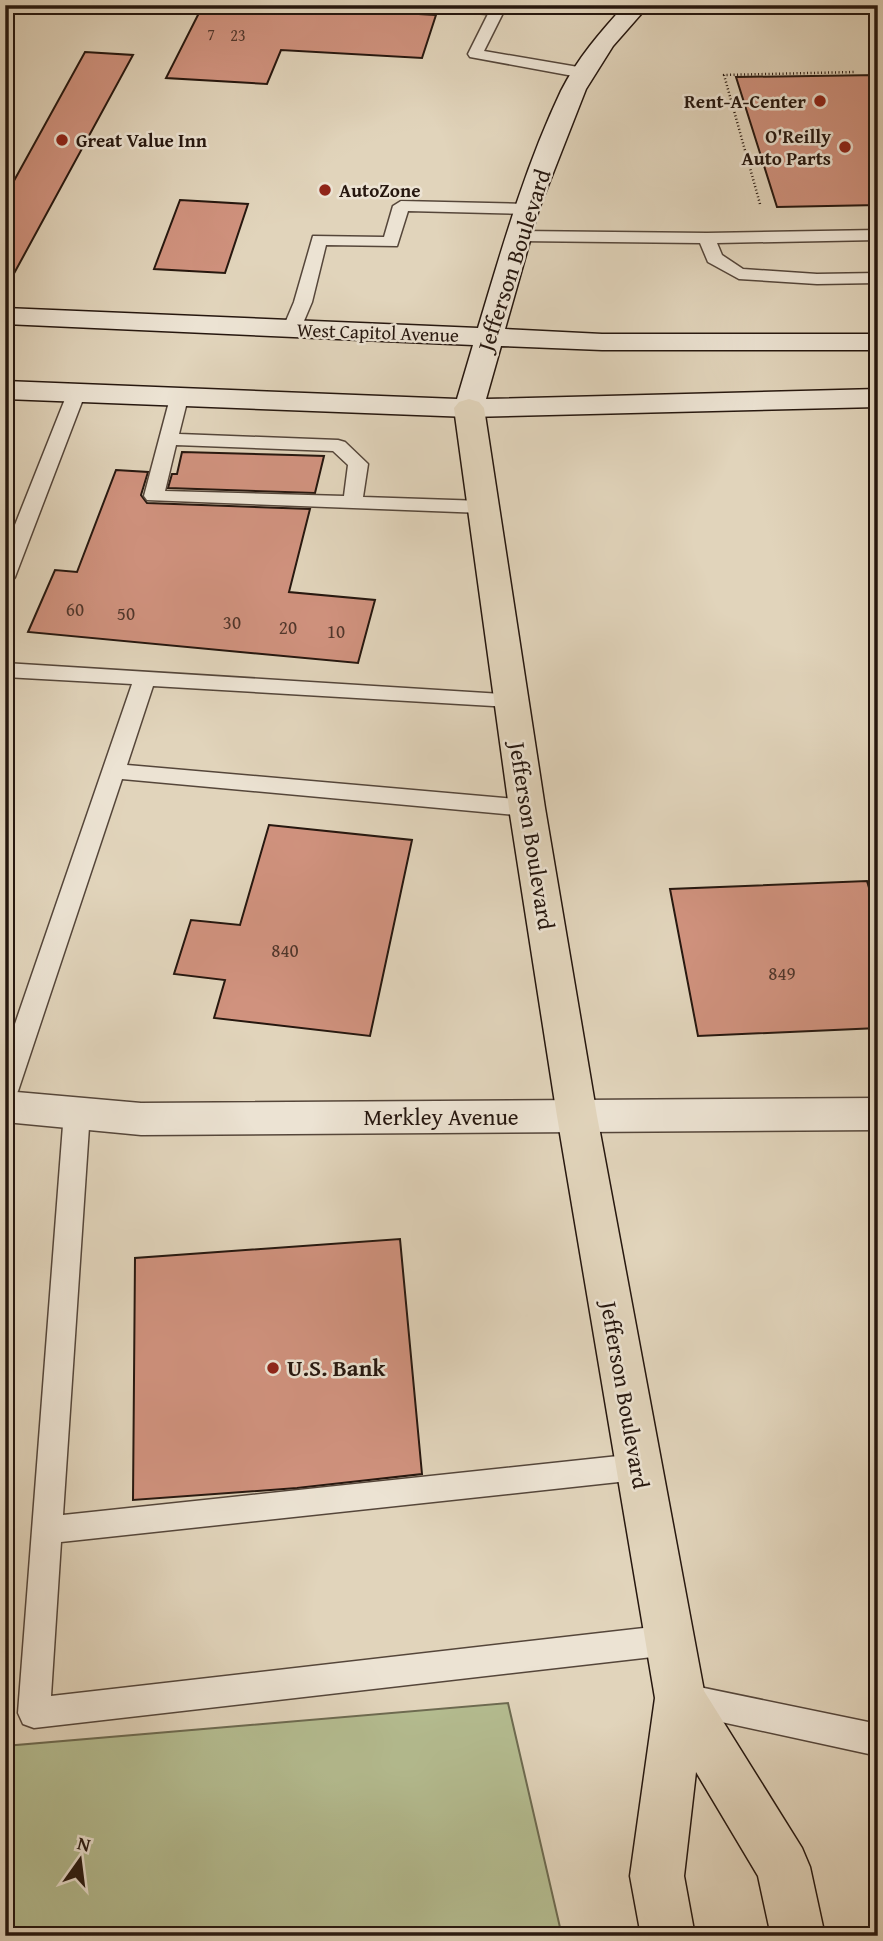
<svg xmlns="http://www.w3.org/2000/svg" width="883" height="1941" font-family="'Gentium Book Plus',serif">
	<rect width="100%" height="100%" fill="#e1d4bb"/>
	<filter id="stains"><feTurbulence type="fractalNoise" baseFrequency=".00286" numOctaves="4"/><feColorMatrix values="0 0 0 0 .2 0 0 0 0 .09 0 0 0 0 .02 0 0 0 .5 -.17"/></filter>
	<radialGradient id="worn" r=".72"><stop offset=".6" stop-color="#630" stop-opacity="0"/><stop offset="1" stop-color="#630" stop-opacity=".3"/></radialGradient>
	<path fill="#b4bc90" stroke="#6d6a50" stroke-width="2" d="M508,1703L562,1936H5V1746Z"/>
	<path fill="#d0927e" stroke="#26170f" stroke-width="2" d="M203,5H260L436,15L422,58L281,50L267,84L166,78Z
		M85,52L133,55L5,290V197Z
		M878,75V205L777,207L736,77Z
		M180,200L248,204L225,273L154,269Z
		M182,452L292,455L324,456L315,493L168,488L172,474H177Z
		M116,470L148,472L141,495L147,503L310,509L289,592L375,600L358,663L28,632L55,570L77,572Z
		M269,825L412,840L370,1036L214,1018L225,980L174,974L191,920L240,925Z
		M867,881L878,918V1028L698,1036L670,889Z
		M400,1239L422,1474L297,1488L133,1500L135,1258Z"/>
	<g fill="none" stroke-linecap="round" stroke-linejoin="round">
		<defs>
			<path id="lane" d="M408,5H507L484,51L584,68L592,73L584,78L470,57L468,54L488,14L415,9Z
				M401,201L526,204L534,209L526,214L408,211L397,246L326,245L312,302L301,328L298,332H286L283,328L294,302L313,236L384,237L393,206Z
				M878,230V240L717,243L722,255L743,269L817,274L878,273V283L817,284L739,279L708,262L700,243L519,241L511,236L519,231L707,233Z
				M76,388L85,394L15,577L12,581L5,583V550L67,394Z
				M179,392L188,398L179,434L338,440L345,442L368,464L363,497L483,501L493,507L483,513L147,500L144,496L170,398ZM176,445L333,451L348,465L344,496L165,491Z
				M5,663L519,695L522,700L519,705L511,707L153,686L127,765L527,800L535,803L538,808L535,813L527,816L122,779L18,1091L14,1098L5,1101V1053L132,684L5,677Z
				M77,1102L86,1105L90,1112L63,1515L637,1454L648,1458L652,1467L648,1476L637,1480L61,1542L51,1696L670,1625L681,1630L686,1640L681,1650L670,1655L34,1728L23,1724L18,1713L64,1112L68,1105Z
				M680,1683L878,1724V1756L680,1713L669,1709L664,1698L669,1687Z"/>
			<path id="street" d="M5,1091L141,1103L878,1098V1130L141,1135L5,1122Z"/>
			<path id="secondary" d="M625,5H649L613,46L586,89L539,209L505,329L602,334H878V350H602L501,346L486,399L878,389V407L469,417L5,399V381L457,399L473,345L5,324V308L478,328C502,248 525,167 561,91C577,59 601,31 625,5Z"/>
			<path id="primary" d="M469,399L479,402L484,408L545,808L597,1116L704,1691L802,1848L810,1867L825,1936H771L758,1876L696,1772L684,1876L695,1936H641L630,1876L655,1698L557,1116L509,808L454,408L459,402Z"/>
		</defs>
		<use href="#lane" stroke="#55463a" stroke-width="3"/>
		<use href="#street" stroke="#55463a" stroke-width="3"/>
		<use href="#secondary" stroke="#26170f" stroke-width="3"/>
		<use href="#primary" stroke="#26170f" stroke-width="3"/>
		<path stroke="#26170f" stroke-width="2.5" stroke-dasharray="1 2.5" stroke-linecap="butt" d="M760,204L724,75L855,72"/>
		<use href="#lane" fill="#ece3d3" fill-rule="evenodd"/>
		<use href="#street" fill="#ece3d3" fill-rule="evenodd"/>
		<use href="#secondary" fill="#ece3d3" fill-rule="evenodd"/>
		<use href="#primary" fill="#e1d4bb" fill-rule="evenodd"/>
	</g>
	<g fill="#8f2418" stroke="#ece3d3" stroke-width="2.5">
		<circle cx="820" cy="101" r="7"/>
		<circle cx="62" cy="140" r="7"/>
		<circle cx="845" cy="147" r="7"/>
		<circle cx="325" cy="190" r="7"/>
		<circle cx="273" cy="1368" r="7"/>
	</g>
	<g text-anchor="middle" stroke-width="5" stroke-linejoin="round" paint-order="stroke">
		<g font-size="16" fill="#50362b">
			<text x="211" y="40">7</text>
			<text x="238" y="41">23</text>
		</g>
		<g font-size="19" font-weight="bold" fill="#26170f" stroke="#ece3d3" text-anchor="end">
			<text x="806" y="108">Rent-A-Center</text>
			<text x="831" y="143">O'Reilly<tspan x="831" dy="22">Auto Parts</tspan></text>
			<text x="76" y="147" text-anchor="start">Great Value Inn</text>
			<text x="339" y="197" text-anchor="start">AutoZone</text>
		</g>
		<g font-size="19" fill="#26170f" stroke="#ece3d3">
			<text transform="translate(378 332) rotate(2)" y="7">West Capitol Avenue</text>
		</g>
		<g font-size="19" fill="#50362b">
			<text x="75" y="616">60</text>
			<text x="126" y="620">50</text>
			<text x="232" y="629">30</text>
			<text x="288" y="634">20</text>
			<text x="336" y="638">10</text>
			<text x="285" y="957">840</text>
			<text x="782" y="980">849</text>
		</g>
		<g font-size="23" fill="#26170f" stroke="#ece3d3">
			<text transform="translate(514 260) rotate(-72)" y="8">Jefferson Boulevard</text>
			<text transform="translate(532 836) rotate(81)" y="8">Jefferson Boulevard</text>
			<text x="441" y="1125">Merkley Avenue</text>
			<text transform="translate(625 1395) rotate(80)" y="8">Jefferson Boulevard</text>
		</g>
		<g font-size="23" font-weight="bold" fill="#26170f" stroke="#ece3d3" text-anchor="start">
			<text x="287" y="1376">U.S. Bank</text>
		</g>
	</g>
	<rect width="883" height="1941" fill="none" stroke="#e1d4bb" stroke-width="28"/>
	<rect x="7" y="7" width="869" height="1927" fill="none" stroke="#26170f" stroke-width="3.5"/>
	<rect x="14" y="14" width="855" height="1913" fill="none" stroke="#26170f" stroke-width="2"/>
	<g transform="translate(80 1860) rotate(14)" stroke="#ece3d3" stroke-width="5" paint-order="stroke">
	<path d="M0-5L12 26L0 18L-12 26Z" fill="#26170f"/>
	<text y="-10" font-size="19" font-weight="bold" text-anchor="middle" fill="#26170f">N</text>
	</g>
	<rect width="100%" height="100%" filter="url(#stains)"/>
	<rect width="100%" height="100%" fill="url(#worn)"/>
</svg>
